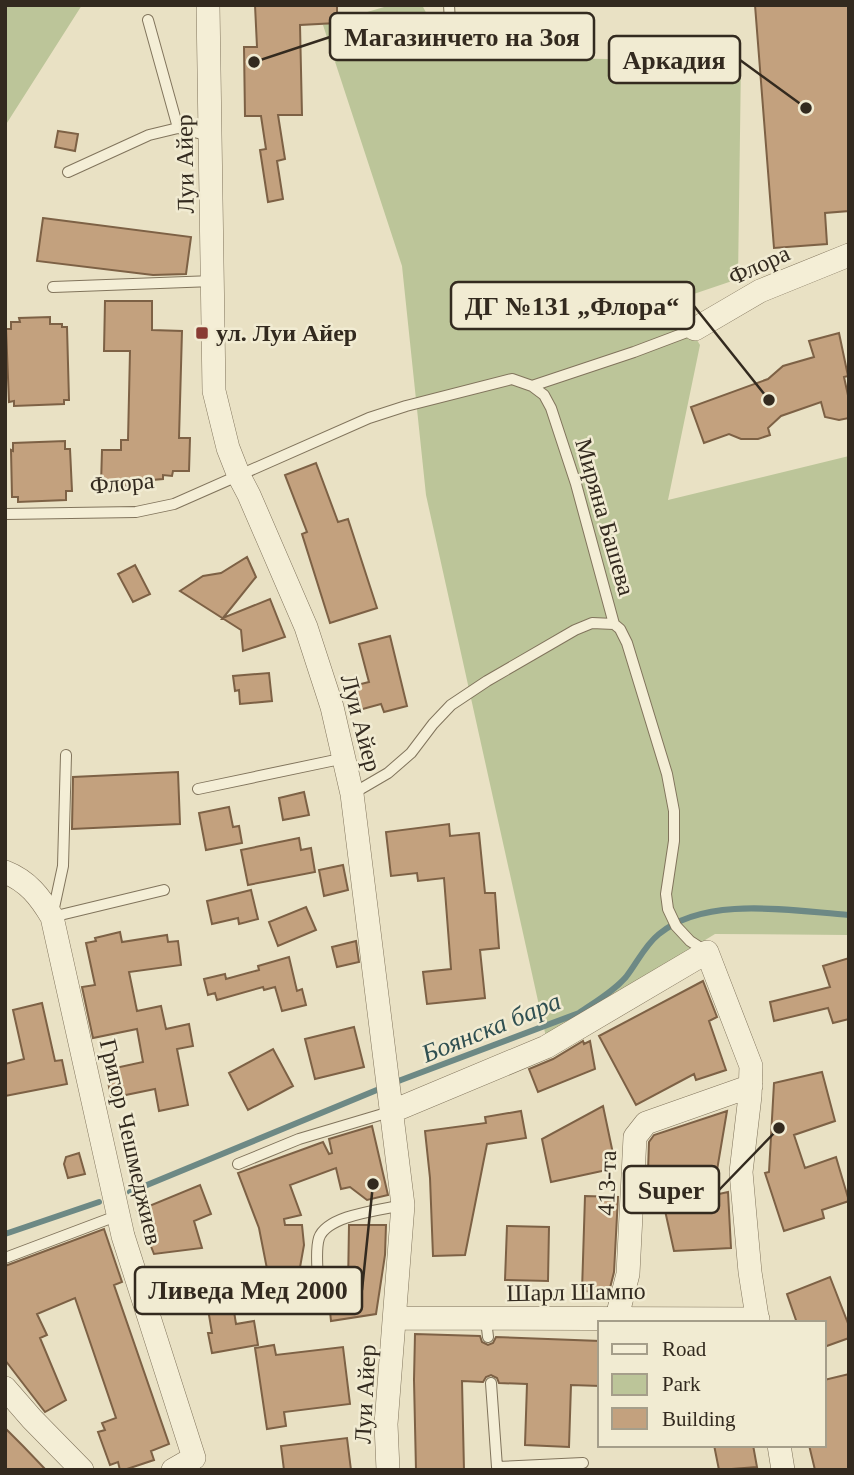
<svg xmlns="http://www.w3.org/2000/svg" width="854" height="1475" font-family="Georgia,serif">
	<rect width="100%" height="100%" fill="#e9e1c4"/>
	<path fill="#bcc599" d="M5,5H82L5,126Z
		M391,5H422L439,37L469,57L741,61L738,279L676,300L681,314L700,345L668,500L849,456V935L715,934L546,1037L426,495L402,266L323,25Z"/>
	<g fill="none" stroke-linecap="round" stroke-linejoin="round">
		<path stroke="#6d8985" stroke-width="6" d="M130,1192L401,1080L579,1013C595,1002 613,992 626,977C637,963 645,945 659,934C706,895 792,911 849,915
			M5,1234L99,1202"/>
	</g>
	<path fill="#c3a17e" stroke="#7d6145" stroke-width="2" d="M255,5H337V23L300,25L302,115H278L285,159L277,161L283,199L268,202L260,150L266,149L261,116H245L244,47H257Z
		M755,5H849V211L825,213L827,244L774,248Z
		M58,131L78,134L75,151L55,147Z
		M43,218L191,237L186,274L153,275L37,261Z
		M105,301H152V330L182,331L179,438H190L189,471H173L172,476L163,475V479L152,480V483L144,482L143,486L101,485L102,450H121V440H128L130,351H104Z
		M50,317V324H62V327H67L69,400H64V404L14,406V401L9,402L6,329H11V322H20L19,318Z
		M839,333L848,376L844,377L849,400V418L839,420L825,417L821,402L781,416L768,428L770,435L758,439H741L729,434L704,443L691,407L768,379L783,366L814,357L809,341Z
		M65,441V449H70L72,491H66V500L18,502V497H12L11,450L13,451V443Z
		M316,463L338,522L348,519L377,608L330,623L302,534L307,532L285,475Z
		M247,557L256,577L223,618L270,599L285,637L243,651L241,630L180,591L203,576L221,573Z
		M135,565L150,594L133,602L118,574Z
		M390,636L407,706L384,712L381,704L359,710L353,686L369,682L359,644Z
		M269,673L272,701L240,704L239,690L235,691L233,676Z
		M178,772L180,824L72,829L73,777Z
		M304,792L309,815L283,820L279,798Z
		M229,807L233,827L239,826L242,843L206,850L199,813Z
		M449,824L450,836L479,833L485,893H495L499,948L480,950L485,998L427,1004L423,972L451,969L444,878L418,881L417,873L391,876L386,832Z
		M299,838L301,850L311,848L315,872L248,885L241,850Z
		M343,865L348,890L324,896L319,870Z
		M251,890L258,919L239,924L238,918L212,924L207,901Z
		M306,907L316,930L278,946L269,922Z
		M120,932L122,942L167,935L168,942L178,941L181,965L129,972L137,1011L161,1006L166,1029L189,1024L193,1046L177,1049L188,1105L159,1111L155,1089L111,1098L106,1070L143,1062L137,1029L93,1038L82,987L95,985L86,943L96,941L95,938Z
		M356,941L359,962L337,967L332,947Z
		M289,957L297,991L302,989L306,1005L282,1011L275,987L264,990L263,987L217,1000L215,993L208,995L204,979L225,974L226,979L259,970L258,966Z
		M849,958V1019L833,1023L828,1008L774,1021L770,1002L830,987L823,966Z
		M703,981L717,1017L709,1021L726,1070L696,1080L694,1074L636,1105L599,1036Z
		M42,1003L55,1061L62,1060L67,1084L5,1096V1064L24,1059L13,1010Z
		M354,1027L364,1067L315,1079L305,1039Z
		M583,1041L584,1044L590,1041L595,1069L538,1092L529,1069L553,1059Z
		M273,1049L293,1086L248,1110L229,1073Z
		M822,1072L835,1121L794,1135L805,1168L836,1157L849,1201L822,1210L824,1218L784,1231L765,1173L769,1172L774,1083Z
		M603,1106L616,1168L551,1182L542,1139Z
		M521,1111L526,1138L487,1144L465,1255L433,1256L430,1178L425,1131L486,1123L485,1117Z
		M727,1111L716,1176L710,1175L691,1180L659,1177L648,1171L649,1142L654,1135Z
		M372,1126L388,1195L367,1200L350,1187L341,1189L336,1168L290,1185L301,1215L284,1219L285,1225H302L304,1245L299,1273L269,1279L259,1228L238,1173L323,1142L329,1154L332,1153L329,1139Z
		M79,1153L85,1174L68,1178L64,1164L66,1157Z
		M200,1185L211,1214L194,1221L202,1248L154,1254L137,1211Z
		M728,1192L731,1248L674,1251L664,1206Z
		M585,1196L618,1197L614,1272L609,1292L582,1291Z
		M349,1225H386L385,1255L376,1314L331,1321L330,1311L322,1312L319,1291L348,1286Z
		M507,1226L549,1227L548,1281L505,1280Z
		M104,1229L122,1282L114,1285L169,1444L151,1451L154,1460L124,1470H120L118,1462L110,1465L98,1432L105,1430L102,1423L116,1418L75,1298L37,1314L47,1335L40,1338L66,1400L45,1412L5,1360V1266Z
		M830,1277L849,1326V1338L824,1347V1323H797L787,1294Z
		M232,1299L236,1324L254,1321L258,1345L212,1353L208,1333H212L207,1303Z
		M415,1334L480,1336L482,1342L488,1345L493,1343L496,1337L600,1341V1386L571,1385L569,1447L525,1445L527,1384L499,1383L497,1378L491,1375L486,1377L483,1382L462,1381L464,1470H416L414,1380Z
		M274,1345L276,1355L343,1347L350,1404L284,1412L286,1426L267,1429L255,1348Z
		M849,1374V1470H815L809,1445H824V1380Z
		M5,1428L23,1446L46,1470H5Z
		M347,1438L351,1470H284L281,1446Z
		M714,1445H753L757,1467L719,1470Z"/>
	<g fill="none" stroke-linecap="round" stroke-linejoin="round">
		<defs>
			<path id="lane" d="M449,5L450,22
				M148,20L178,128
				M68,172L149,135L178,128L210,136
				M53,287L213,281
				M532,386L634,352L695,329
				M5,514L136,512L174,504L369,418L406,406L512,379L532,386L544,395L551,408L576,484L614,624L620,629L627,643L667,774L674,811V841L666,894L668,909L676,926L690,941L707,952
				M66,755L63,866L52,917L164,890
				M198,789L345,758
				M352,794L388,773L411,753L433,724L451,705L487,681L575,630L592,623L614,624
				M238,1164L299,1139L393,1111
				M632,1203L712,1183
				M5,1258L119,1215
				M318,1282C318,1269 315,1251 319,1238C327,1215 381,1210 403,1205
				M486,1320L488,1337
				M491,1383L497,1467L583,1463"/>
			<path id="street" d="M208,5L214,391L228,448L239,476L249,495L306,627L332,707L352,794L403,1205L386,1424L388,1470
				M695,329L760,291L849,255
				M5,872C28,881 40,897 52,917L123,1236L194,1458L173,1470
				M393,1111L546,1047L707,952L751,1066L750,1096L741,1172L750,1272L758,1323
				M617,1317L628,1274L635,1137L646,1123L751,1086
				M396,1318L758,1319
				M5,1388L32,1419L82,1470
				M779,1445L783,1470"/>
		</defs>
		<use href="#lane" stroke="#81745c" stroke-width="12"/>
		<use href="#street" stroke="#81745c" stroke-width="24"/>
		<use href="#lane" stroke="#f4eed6" stroke-width="10"/>
		<use href="#street" stroke="#f4eed6" stroke-width="23"/>
	</g>
	<rect fill="#893b33" stroke="#f1ebd2" stroke-width="2.5" x="195" y="326" width="14" height="14" rx="3.5"/>
	<g text-anchor="middle" stroke-width="5" stroke-linejoin="round" paint-order="stroke">
		<g font-size="24" fill="#332a1f" stroke="#f1ebd2">
			<text transform="translate(185 164) rotate(-91)" y="8">Луи Айер</text>
			<text transform="translate(759 265) rotate(-25)" y="8">Флора</text>
			<text transform="translate(122 483) rotate(-5)" y="8">Флора</text>
			<text transform="translate(605 517) rotate(74)" y="8">Миряна Башева</text>
			<text transform="translate(361 723) rotate(75)" y="8">Луи Айер</text>
			<text transform="translate(131 1142) rotate(77)" y="8">Григор Чешмеджиев</text>
			<text transform="translate(607 1183) rotate(-88)" y="8">413-та</text>
			<text transform="translate(576 1292) rotate(-1)" y="8">Шарл Шампо</text>
			<text transform="translate(365 1394) rotate(-87)" y="8">Луи Айер</text>
		</g>
		<g font-size="24" font-weight="bold" fill="#332a1f" stroke="#f1ebd2" text-anchor="start">
			<text x="216" y="341">ул. Луи Айер</text>
		</g>
		<g font-size="26" font-style="italic" fill="#2f4f51" stroke="#f1ebd2">
			<text transform="translate(491 1027) rotate(-22)" y="9">Боянска бара</text>
		</g>
	</g>
	<path fill="none" stroke="#332a1f" stroke-width="2.5" d="M254 62L330 37M806 108L740 60M769 400L694 306M779 1128L719 1190M373 1184L362 1290"/>
	<g fill="#332a1f" stroke="#f1ebd2" stroke-width="2.5">
		<circle cx="254" cy="62" r="7"/>
		<circle cx="806" cy="108" r="7"/>
		<circle cx="769" cy="400" r="7"/>
		<circle cx="779" cy="1128" r="7"/>
		<circle cx="373" cy="1184" r="7"/>
	</g>
	<g fill="#f1ebd2" stroke="#332a1f" stroke-width="2.5">
		<rect x="330" y="13" width="264" height="47" rx="7"/>
		<rect x="609" y="36" width="131" height="47" rx="7"/>
		<rect x="451" y="282" width="243" height="47" rx="7"/>
		<rect x="624" y="1166" width="95" height="47" rx="7"/>
		<rect x="135" y="1267" width="227" height="47" rx="7"/>
	</g>
	<g font-size="26" text-anchor="middle" font-weight="bold" fill="#332a1f">
		<text x="462" y="46">Магазинчето на Зоя</text>
		<text x="674" y="69">Аркадия</text>
		<text x="572" y="315">ДГ №131 „Флора“</text>
		<text x="671" y="1199">Super</text>
		<text x="248" y="1299">Ливеда Мед 2000</text>
	</g>
	<rect width="854" height="1475" fill="none" stroke="#332a1f" stroke-width="14"/>
	<rect x="598" y="1321" width="228" height="126" fill="#f1ebd2" stroke="#a59e8a" stroke-width="2"/>
	<rect x="612" y="1344" width="35" height="10" fill="#f4eed6" stroke="#a59e8a" stroke-width="2"/>
	<text x="662" y="1356" font-size="21" fill="#332a1f">Road</text>
	<rect x="612" y="1374" width="35" height="21" fill="#bcc599" stroke="#a59e8a" stroke-width="2"/>
	<text x="662" y="1391" font-size="21" fill="#332a1f">Park</text>
	<rect x="612" y="1408" width="35" height="21" fill="#c3a17e" stroke="#a59e8a" stroke-width="2"/>
	<text x="662" y="1426" font-size="21" fill="#332a1f">Building</text>
</svg>
